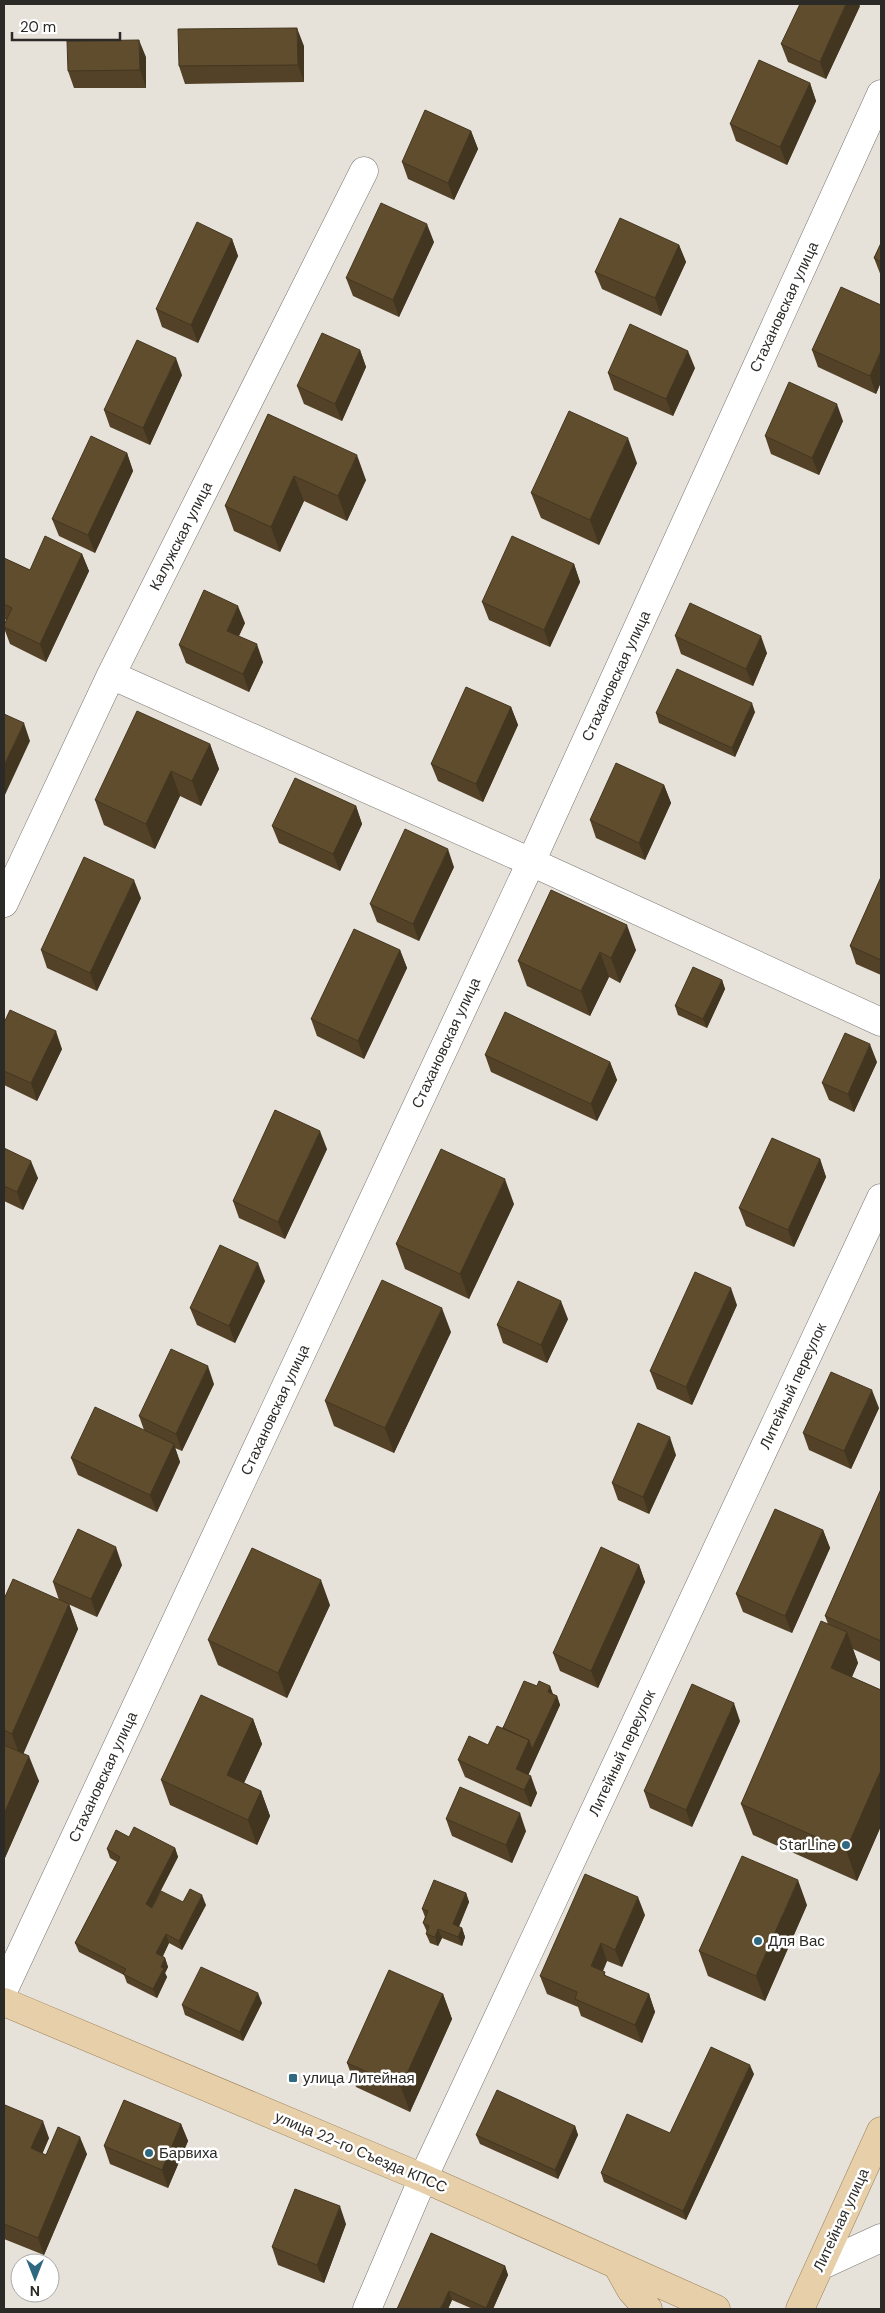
<svg xmlns="http://www.w3.org/2000/svg" width="885" height="2313" font-family="'DM Sans',sans-serif">
	<rect width="100%" height="100%" fill="#e6e2da"/>
	<g fill="none" stroke-linecap="round" stroke-linejoin="round">
		<defs>
			<path id="minor" d="M111,675L531,862L881,1022
				M4,903L111,675L364,171
				M4,1989L531,862L881,94
				M820,2266L881,2238
				M367,2309L423,2178L881,1198"/>
			<path id="primary" d="M4,2002L423,2178L716,2309
				M617,2265L631,2290L648,2309
				M800,2309L881,2131"/>
		</defs>
		<use href="#minor" stroke="#79746e" stroke-width="29"/>
		<use href="#primary" stroke="#9a8056" stroke-width="29"/>
		<use href="#minor" stroke="#fff" stroke-width="28"/>
		<use href="#primary" stroke="#e6cfa9" stroke-width="28"/>
	</g>
	<path fill="#534227" d="M860,6L826,79L788,62L781,44Z
		M304,46V82L185,84L179,66Z
		M146,57V88H74L68,71Z
		M810,83L816,101L787,165L736,141L730,124Z
		M471,131L478,149L454,200L408,179L402,162Z
		M232,239L238,256L198,343L162,327L156,309Z
		M434,242L399,317L353,296L346,278Z
		M881,243V276L874,258Z
		M679,245L686,262L661,316L602,289L595,272Z
		M881,305V382L876,394L818,367L812,350Z
		M360,350L366,367L342,421L304,404L297,386Z
		M695,368L673,416L614,390L608,373Z
		M182,375L150,445L110,427L104,410Z
		M268,414L366,480L347,521L304,501L280,552L234,531L225,506Z
		M843,421L819,475L771,454L765,436Z
		M127,453L133,471L95,553L59,536L52,519Z
		M637,463L599,545L541,518L531,493Z
		M82,554L89,571L46,662L10,644L4,628V625L6,620L4,619V558L30,570Z
		M574,564L580,582L550,647L489,620L482,602Z
		M245,623L239,636L263,662L249,692L186,663L179,645Z
		M675,636L767,653L753,686L681,654Z
		M511,707L518,725L483,802L438,781L431,764Z
		M755,712L735,757L659,723L656,713Z
		M210,744L219,769L201,806L180,796L155,849L104,825L95,800Z
		M664,785L671,803L645,860L596,838L590,820Z
		M356,806L362,824L340,871L279,843L272,826Z
		M454,867L419,941L377,922L370,904Z
		M881,877V975L856,964L850,946Z
		M551,890L636,950L620,983L609,977L590,1016L527,986L518,961Z
		M141,898L97,991L47,968L41,950Z
		M400,950L407,968L364,1059L317,1036L311,1019Z
		M722,980L725,989L707,1028L678,1015L675,1006Z
		M4,1023L62,1049L37,1101L4,1085Z
		M485,1055L610,1062L617,1080L597,1121L491,1072Z
		M877,1062L854,1112L829,1100L822,1083Z
		M4,1148L38,1178L23,1210L4,1201Z
		M327,1149L285,1239L239,1218L233,1201Z
		M820,1159L826,1177L794,1247L746,1226L739,1208Z
		M514,1204L469,1299L405,1269L396,1244Z
		M265,1281L235,1343L197,1325L190,1308Z
		M737,1305L692,1405L657,1389L650,1371Z
		M568,1319L547,1363L503,1343L497,1325Z
		M451,1332L394,1453L334,1426L325,1401Z
		M214,1384L182,1451L175,1448L180,1462L157,1512L78,1475L71,1458L144,1430L139,1416Z
		M879,1408L851,1469L809,1450L803,1433Z
		M676,1455L649,1514L618,1500L612,1483Z
		M881,1489V1662L853,1649L858,1663L852,1677L881,1690V1826L857,1881L753,1835L741,1804L828,1624L825,1616Z
		M823,1530L830,1548L792,1633L743,1612L736,1594Z
		M122,1565L97,1617L59,1600L53,1582Z
		M639,1565L645,1582L598,1688L560,1671L553,1653Z
		M4,1599L69,1604L78,1629L23,1754L39,1781L4,1860Z
		M330,1605L287,1698L218,1665L208,1640Z
		M537,1686H550L553,1694L557,1696L560,1705L528,1775L537,1793L531,1807L465,1777L458,1760L488,1745Z
		M253,1719L262,1744L244,1783L261,1791L270,1816L257,1845L170,1805L161,1780Z
		M740,1721L692,1827L650,1808L644,1791Z
		M446,1819L526,1831L512,1863L452,1836Z
		M129,1837L175,1848L178,1857L152,1908L183,1902L206,1905L182,1950L169,1943L163,1956L165,1958L168,1967L165,1973L167,1977L157,1998L127,1983L124,1975L79,1952L75,1943L117,1862L110,1858L107,1849Z
		M466,1893L469,1902L459,1927L462,1928L465,1937L462,1946L442,1938L438,1946L430,1943L426,1934L427,1932L423,1923L425,1917L422,1909Z
		M807,1905L765,2001L708,1976L699,1951Z
		M645,1915L622,1967L607,1961L603,1971L606,1976L649,1994L655,2012L642,2043L581,2016L578,2007L547,1994L540,1976Z
		M443,1994L452,2019L410,2112L356,2087L347,2063Z
		M262,2003L243,2041L185,2015L182,2005Z
		M754,2074L686,2220L604,2182L601,2173L670,2133Z
		M4,2108L49,2138L42,2154L46,2155L87,2154L44,2255L4,2239Z
		M181,2124L188,2141L168,2188L110,2164L104,2146Z
		M575,2126L578,2135L558,2179L480,2144L476,2135Z
		M346,2224L324,2283L278,2265L272,2247Z
		M431,2233L505,2266L508,2275L493,2309H473L452,2300L448,2309Z"/>
	<path fill="#433620" d="M846,4H859L860,6L826,79L820,62Z
		M297,28L304,46V82L298,65Z
		M139,40L146,57V88L140,70Z
		M810,83L816,101L787,165L780,147Z
		M471,131L478,149L454,200L448,183Z
		M427,224L434,242L399,317L393,300Z
		M232,239L238,256L198,343L191,325Z
		M679,245L686,262L661,316L655,298Z
		M360,350L366,367L342,421L335,404Z
		M688,351L695,368L673,416L666,399Z
		M881,351V382L876,394L870,376Z
		M176,358L182,375L150,445L143,428Z
		M837,404L843,421L819,475L812,458Z
		M628,438L637,463L599,545L590,520Z
		M127,453L133,471L95,553L88,535Z
		M357,455L366,480L347,521L338,496Z
		M294,476L304,501L280,552L271,527Z
		M82,554L89,571L46,662L40,644Z
		M574,564L580,582L550,647L544,630Z
		M238,606L245,623L233,648L227,631Z
		M761,636L767,653L753,686L746,669Z
		M257,644L263,662L249,692L243,674Z
		M752,703L755,712L735,757L732,748Z
		M511,707L518,725L483,802L476,784Z
		M24,723L30,741L4,797V765Z
		M210,744L219,769L201,806L192,781Z
		M171,771L180,796L155,849L146,824Z
		M664,785L671,803L645,860L639,843Z
		M356,806L362,824L340,871L333,854Z
		M448,849L454,867L419,941L413,924Z
		M134,880L141,898L97,991L90,973Z
		M627,925L636,950L620,983L611,958Z
		M400,950L407,968L364,1059L358,1041Z
		M600,952L609,977L590,1016L581,991Z
		M722,980L725,989L707,1028L703,1019Z
		M56,1031L62,1049L37,1101L31,1083Z
		M870,1044L877,1062L854,1112L848,1094Z
		M610,1062L617,1080L597,1121L591,1104Z
		M320,1131L327,1149L285,1239L278,1222Z
		M820,1159L826,1177L794,1247L788,1230Z
		M31,1161L38,1178L23,1210L17,1192Z
		M505,1179L514,1204L469,1299L460,1274Z
		M258,1263L265,1281L235,1343L229,1326Z
		M731,1288L737,1305L692,1405L686,1387Z
		M561,1301L568,1319L547,1363L541,1345Z
		M442,1308L451,1332L394,1453L385,1428Z
		M208,1366L214,1384L182,1451L176,1434Z
		M872,1390L879,1408L851,1469L844,1451Z
		M670,1437L676,1455L649,1514L643,1497Z
		M174,1444L180,1462L157,1512L150,1495Z
		M823,1530L830,1548L792,1633L785,1616Z
		M116,1547L122,1565L97,1617L91,1599Z
		M639,1565L645,1582L598,1688L591,1671Z
		M321,1580L330,1605L287,1698L278,1673Z
		M69,1604L78,1629L21,1759L12,1734Z
		M847,1632L858,1663L842,1699L831,1668Z
		M550,1686L553,1695L548,1692Z
		M557,1696L560,1705L536,1758L532,1749Z
		M734,1703L740,1721L692,1827L686,1810Z
		M253,1719L262,1744L236,1800L227,1775Z
		M529,1740L536,1758L523,1787L516,1769Z
		M29,1756L39,1781L4,1860V1814Z
		M881,1770V1826L857,1881L846,1850Z
		M531,1776L537,1793L531,1807L524,1790Z
		M261,1791L270,1816L257,1845L248,1820Z
		M520,1813L526,1831L512,1863L506,1845Z
		M175,1848L178,1857L149,1913L146,1904Z
		M798,1880L807,1905L765,2001L756,1976Z
		M466,1893L469,1902L456,1933L453,1924Z
		M202,1895L206,1905L182,1950L179,1941Z
		M638,1897L645,1915L622,1967L615,1950Z
		M462,1928L465,1937L462,1946L458,1937Z
		M438,1929L442,1938L438,1946L435,1937Z
		M166,1934L169,1943L160,1962L156,1953Z
		M601,1943L607,1961L597,1984L591,1966Z
		M165,1958L168,1967L165,1973L167,1977L157,1998L153,1989L161,1967Z
		M258,1993L262,2003L243,2041L240,2032Z
		M443,1994L452,2019L410,2112L401,2087Z
		M649,1994L655,2012L642,2043L635,2025Z
		M750,2065L754,2074L686,2220L683,2211Z
		M43,2121L49,2138L37,2166L31,2148Z
		M181,2124L188,2141L168,2188L162,2170Z
		M575,2126L578,2135L558,2179L555,2170Z
		M80,2137L87,2154L44,2255L38,2238Z
		M340,2206L346,2224L324,2283L317,2265Z
		M505,2266L508,2275L493,2309H487L486,2308Z
		M449,2291L452,2300L448,2309H440Z"/>
	<path fill="#604d2d" stroke="#433620" d="M800,4H846L820,62L781,44Z
		M297,28L298,65L179,66L178,29Z
		M139,40L140,70L68,71L67,41Z
		M759,60L810,83L780,147L730,124Z
		M425,110L471,131L448,183L402,162Z
		M381,203L427,224L393,300L346,278Z
		M620,218L679,245L655,298L595,272Z
		M197,222L232,239L191,325L156,309Z
		M881,243V262L874,258Z
		M841,287L881,305V351L870,376L812,350Z
		M630,324L688,351L666,399L608,373Z
		M322,333L360,350L335,404L297,386Z
		M137,340L176,358L143,428L104,410Z
		M789,382L837,404L812,458L765,436Z
		M569,411L628,438L590,520L531,493Z
		M268,414L357,455L338,496L294,476L271,527L225,506Z
		M91,436L127,453L88,535L52,519Z
		M45,536L82,554L40,644L4,627V625L12,608L4,604V558L30,570Z
		M512,536L574,564L544,630L482,602Z
		M204,590L238,606L227,631L257,644L243,674L179,645Z
		M690,603L761,636L746,669L675,636Z
		M677,669L752,703L732,748L656,713Z
		M466,687L511,707L476,784L431,764Z
		M137,711L210,744L192,781L171,771L146,824L95,800Z
		M4,714L24,723L4,765Z
		M616,763L664,785L639,843L590,820Z
		M295,778L356,806L333,854L272,826Z
		M405,829L448,849L413,924L370,904Z
		M84,857L134,880L90,973L41,950Z
		M881,877V960L850,946Z
		M551,890L627,925L611,958L600,952L581,991L518,961Z
		M354,929L400,950L358,1041L311,1019Z
		M693,967L722,980L703,1019L675,1006Z
		M10,1010L56,1031L31,1083L4,1071V1023Z
		M505,1012L610,1062L591,1104L485,1055Z
		M845,1033L870,1044L848,1094L822,1083Z
		M275,1110L320,1131L278,1222L233,1201Z
		M772,1138L820,1159L788,1230L739,1208Z
		M4,1148L31,1161L17,1192L4,1186Z
		M441,1149L505,1179L460,1274L396,1244Z
		M220,1245L258,1263L229,1326L190,1308Z
		M695,1272L731,1288L686,1387L650,1371Z
		M382,1280L442,1308L385,1428L325,1401Z
		M518,1281L561,1301L541,1345L497,1325Z
		M171,1349L208,1366L176,1434L139,1416Z
		M831,1372L872,1390L844,1451L803,1433Z
		M95,1407L174,1444L150,1495L71,1458Z
		M638,1423L670,1437L643,1497L612,1483Z
		M881,1489V1641L825,1616Z
		M775,1509L823,1530L785,1616L736,1594Z
		M78,1529L116,1547L91,1599L53,1582Z
		M601,1547L639,1565L591,1671L553,1653Z
		M252,1548L321,1580L278,1673L208,1640Z
		M13,1579L69,1604L12,1734L4,1730V1599Z
		M821,1621L847,1632L831,1668L881,1690V1770L846,1850L741,1804Z
		M524,1681L537,1686L539,1681L550,1686L548,1692L557,1696L532,1749L529,1740L503,1728Z
		M692,1684L734,1703L686,1810L644,1791Z
		M201,1695L253,1719L227,1775L261,1791L248,1820L161,1780Z
		M497,1726L529,1740L516,1769L531,1776L524,1790L458,1760L469,1736L488,1745Z
		M4,1745L29,1756L4,1814Z
		M460,1787L520,1813L506,1845L446,1819Z
		M134,1827L175,1848L146,1904L152,1908L161,1891L183,1902L190,1889L202,1895L179,1941L166,1934L156,1953L165,1958L161,1967L164,1968L153,1989L123,1974L126,1969L75,1943L120,1857L107,1849L116,1830L129,1837Z
		M742,1856L798,1880L756,1976L699,1951Z
		M585,1874L638,1897L615,1950L601,1943L591,1966L605,1972L604,1975L649,1994L635,2025L575,1999L577,1992L540,1976Z
		M434,1880L466,1893L453,1924L462,1928L458,1937L438,1929L435,1937L426,1934L429,1926L423,1923L428,1911L422,1909Z
		M201,1967L258,1993L240,2032L182,2005Z
		M389,1970L443,1994L401,2087L347,2063Z
		M711,2047L750,2065L683,2211L601,2173L627,2114L670,2133Z
		M497,2090L575,2126L555,2170L476,2135Z
		M124,2100L181,2124L162,2170L104,2146Z
		M5,2105L43,2121L31,2148L46,2155L58,2127L80,2137L38,2238L4,2224V2108Z
		M295,2189L340,2206L317,2265L272,2247Z
		M431,2233L505,2266L486,2308L449,2291L440,2309H397Z"/>
	<g fill="#2e6881" stroke="#fff" stroke-width="2">
		<circle cx="846" cy="1845" r="5"/>
		<circle cx="758" cy="1941" r="5"/>
		<rect x="288" y="2073" width="10" height="10" rx="2.5"/>
		<circle cx="149" cy="2153" r="5"/>
	</g>
	<g text-anchor="middle" stroke-width="5" stroke-linejoin="round" paint-order="stroke">
		<g font-size="15" fill="#2c2a27" stroke="#fff">
			<text transform="translate(784 307) rotate(-65)" y="5">Стахановская улица</text>
			<text transform="translate(181 536) rotate(-63)" y="5">Калужская улица</text>
			<text transform="translate(616 676) rotate(-65)" y="5">Стахановская улица</text>
			<text transform="translate(446 1043) rotate(-65)" y="5">Стахановская улица</text>
			<text transform="translate(793 1386) rotate(-65)" y="5">Литейный переулок</text>
			<text transform="translate(275 1410) rotate(-65)" y="5">Стахановская улица</text>
			<text transform="translate(622 1753) rotate(-65)" y="5">Литейный переулок</text>
			<text transform="translate(103 1777) rotate(-65)" y="5">Стахановская улица</text>
			<text transform="translate(361 2152) rotate(23)" y="5">улица 22-го Съезда КПСС</text>
			<text transform="translate(841 2220) rotate(-65)" y="5">Литейная улица</text>
		</g>
		<g font-size="15" fill="#2c2a27" stroke="#fff" text-anchor="start">
			<text x="836" y="1850" text-anchor="end">StarLine</text>
			<text x="768" y="1946">Для Вас</text>
			<text x="303" y="2083">улица Литейная</text>
			<text x="159" y="2158">Барвиха</text>
		</g>
	</g>
	<rect width="885" height="2313" fill="none" stroke="#2c2a27" stroke-width="10"/>
	<g transform="translate(35 2278) rotate(180)"><circle r="24" fill="#ffffff" stroke="#abaaa9"/>
	<path d="M0-4L9 19L0 12L-9 19Z" fill="#2e6881"/>
	<text y="-8" font-size="14" font-weight="bold" text-anchor="middle" fill="#2c2a27">N</text>
	</g>
	<path d="M12 32v8h108v-8" fill="none" stroke="#2c2a27" stroke-width="2.5"/>
	<text x="20" y="32" font-size="15" fill="#2c2a27" stroke="#ffffff" stroke-width="4" paint-order="stroke">20 m</text>
</svg>
